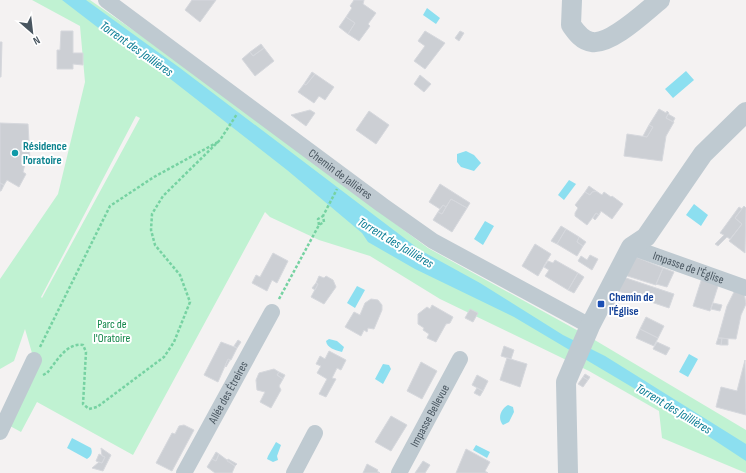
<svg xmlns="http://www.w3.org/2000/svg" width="746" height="473" font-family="'Sofia Sans Condensed',sans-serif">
	<rect width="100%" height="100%" fill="#f4f2f2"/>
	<path fill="#c0f2d2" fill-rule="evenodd" d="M32,0H90L169,55L428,248L593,339L746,430V473L662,438L659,411L589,371L440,299L370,256L319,240L270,217L265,212L133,455L37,402L21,432L10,426L34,360L25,329L14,361L0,369V279L58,194L85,82L80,26ZM136,116L140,118L42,298L41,297Z"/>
	<path fill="#8cdff0" d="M62,0H86L180,68L420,250L480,283L563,335L605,356L746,444V461L647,396L514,317L415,269L368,242L362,233L287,170L164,74L150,61L105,33Z
		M427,8L440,18L436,24L423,15Z
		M686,71L694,80L673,98L665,89Z
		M466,151L474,155L481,163L474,171L461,167L457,162V154Z
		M569,180L576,184L564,200L558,195Z
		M694,204L708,215L701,226L686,215Z
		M485,221L494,226L483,245L474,239Z
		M357,286L365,290L355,308L347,303Z
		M329,339L337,341L344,347L342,352C335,350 327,348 326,341Z
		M689,354L698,359L688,377L679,372Z
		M383,364L389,365L391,369L383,384L375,379Z
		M508,405L513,407L514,412L509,422L503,425C497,418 501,409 508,405Z
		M72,438L91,448C93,453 91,456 87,459L67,448Z
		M276,442L281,445L277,456L278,460L273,462L267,459L268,456Z
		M476,445L490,452L487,458L473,450Z"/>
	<path fill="#cccfd4" stroke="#d6d8dd" d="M192,0H216L200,22L185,10Z
		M354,0H364L363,4L376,13L368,24L370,26L359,41L348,34L355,23L346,17L352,8L350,6Z
		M346,17L355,23L348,34L339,27Z
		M61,31H73V53H83V65L73,64V69H57V50H60Z
		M425,31L445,43L425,69L414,61L425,46L418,41Z
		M460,31L464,33L459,41L455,38Z
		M0,42H2L1,77H0Z
		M261,44L264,48L253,56L250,52Z
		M264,48L274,61L255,76L242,59L250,52L253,56Z
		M312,72L315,74L306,85L304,84Z
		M315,74L334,87L325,100L319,96L314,103L298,92L304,84L306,85Z
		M420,75L431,84L424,92L414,84Z
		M659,109L666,113L667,111L669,113L666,118L674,122L666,136L662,161L624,156L627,134L647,137L653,127L649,125Z
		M310,110L315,113L306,126L291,115Z
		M369,111L389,125L376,144L356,130Z
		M668,114L675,118L673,122L666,118Z
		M0,123L28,124L30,160H26L23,172L26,174L19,187L7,180L4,185L0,183Z
		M649,125L653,127L647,137L643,136Z
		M0,183L4,185L1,191H0Z
		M440,184L470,203L467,208L451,199L446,207L443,205L440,209L429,202Z
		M589,186L596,191L592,192L590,195L585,192Z
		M596,191L602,195L604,192L611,197L612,196L623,204L612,219L601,211L599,215L596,213L587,225L575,216V213L578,208L575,205L585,192L590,195L592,192Z
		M451,199L467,208L452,232L433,220L438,212L442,214Z
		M443,205L446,207L442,214L438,212Z
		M744,206L746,208L745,253L729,241L742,224L735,218Z
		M739,207L742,209L735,218L742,224L730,239L727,237L718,246L715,244L724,235L720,233Z
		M596,213L599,215L595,220L593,218Z
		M561,226L566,229L557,244L551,241Z
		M566,229L579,237L577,242L583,246L577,256L557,244Z
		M579,237L586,242L583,246L577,242Z
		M535,244L551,254L538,276L522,266Z
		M273,253L288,261L277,283L272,280L267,291L252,283L256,275L260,277Z
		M590,255L598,259L592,270L578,261L581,256L587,260Z
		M631,255L663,268L656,285L621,274Z
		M555,260L578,273L568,290L545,276L549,270L544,267L548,261L553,263Z
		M663,268L674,272L667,287L656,284Z
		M578,273L584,277L574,293L568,290Z
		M319,276L324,278L326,276L333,280L336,287L324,304L311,297L318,284L316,283Z
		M620,276L674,294L669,308L615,290Z
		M702,278L719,283L710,311L693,306Z
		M316,283L318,284L315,290L312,288Z
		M736,288L744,292L746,304L741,315L736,339L718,338L727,306Z
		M371,299L378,300L382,305V310L374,329L368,328L367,332L364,330L361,336L345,327L354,312L360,315L365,303Z
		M612,299L619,302L615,313L608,311Z
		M713,303L722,305L720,311L711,309Z
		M432,305L453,317L450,323L446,324L436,342L427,338L429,334L423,330L424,328L418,324V314L427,307L430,309Z
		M470,309L478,313L473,322L465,318Z
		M646,317L664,326L658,338L640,329Z
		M640,329L658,338L654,346L636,338Z
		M718,338H722L721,345L716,344Z
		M722,338L728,339V345H721Z
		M238,340L241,342L237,348L234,346Z
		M221,342L237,348L231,360L228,359L218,382L204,375Z
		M657,342L670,348L666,355L653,349Z
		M504,346L514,350L511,359L501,356Z
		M329,351L346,360L341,370L337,368L332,378L336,379L326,397L319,394L327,379L317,373L321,366L316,364L320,356L325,359Z
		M507,358L527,364L520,387L500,380Z
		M228,359L230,360L226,367L225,366Z
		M745,360L746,415L716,407L721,387L737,391Z
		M421,362L437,371L422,399L407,391Z
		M274,369L279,372L277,375L283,379L279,386L281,390L271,408L260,402L265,392L257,390L256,380L259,373Z
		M279,372L285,375L283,379L277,375Z
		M585,374L590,377L588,380L583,377Z
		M477,375L488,381L483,391L472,385Z
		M583,377L588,380L583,387L578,384Z
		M477,388L483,391L480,396L474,393Z
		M391,416L407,425L391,451L375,442Z
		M184,425L194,430L172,471L156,463L172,433L175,434L179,426Z
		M101,448L111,455L103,471L92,468L99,462L102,463L105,457L102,456Z
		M466,449L490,462L485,471L488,473H456Z
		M216,452L219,454L216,461L212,459Z
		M99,454L105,457L102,463L96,461Z
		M219,454L235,466L232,473H215L207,467L212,459L216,461Z
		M228,459L237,464L235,466L227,461Z
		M423,461L430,465L425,473H415Z
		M367,464L378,470L377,471L380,473H363Z"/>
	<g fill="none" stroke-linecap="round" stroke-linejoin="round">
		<path stroke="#76d2a2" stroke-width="2.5" stroke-dasharray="3 2" stroke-linecap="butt" d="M319,225L318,219L323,216
			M279,299L319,225L324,222L323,216L337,189
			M40,347L110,206L154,177L218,142
			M43,375L47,373C56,362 67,342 83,345L86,352L83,404L89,409L97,407L164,357L174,342L190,302L180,275L155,245L151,230L152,214L163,196L220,140L237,114"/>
		<g stroke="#bfcad1" stroke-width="16">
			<path id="s1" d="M106,0L382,205L433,241L590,326"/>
			<path id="s2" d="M631,247L746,288"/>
			<path d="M0,432L34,360"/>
			<path id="s3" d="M184,473L272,312"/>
			<path d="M294,473L315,433"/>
			<path id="s4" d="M399,473L460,359"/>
		</g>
		<path stroke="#bfcad1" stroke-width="20" d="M572,0L571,25C576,32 582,41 592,42C611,45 645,12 660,0
			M568,473L566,382L590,326L631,247L646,237L703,154L746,112"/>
	</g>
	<circle fill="#0f9aa8" stroke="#fff" stroke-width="1.5" cx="15" cy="153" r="4"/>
	<rect fill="#1a4fb4" stroke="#fff" stroke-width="1.5" x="597" y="300" width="8" height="8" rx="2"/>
	<g text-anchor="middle" stroke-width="4" stroke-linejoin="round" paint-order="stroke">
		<g font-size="12" font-weight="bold" fill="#0d838f" stroke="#fff" text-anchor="start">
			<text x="23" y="150">Résidence<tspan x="23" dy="14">l'oratoire</tspan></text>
		</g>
		<g font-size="12" fill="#495660" stroke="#fff">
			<text dy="4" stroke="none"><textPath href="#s1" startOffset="292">Chemin de Jallières</textPath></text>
			<text dy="4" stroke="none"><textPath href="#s2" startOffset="61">Impasse de l'Église</textPath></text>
			<text dy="4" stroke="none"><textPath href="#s3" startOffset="92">Allée des Étreires</textPath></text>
			<text dy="4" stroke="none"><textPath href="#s4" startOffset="65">Impasse Bellevue</textPath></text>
		</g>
		<g font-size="12" font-weight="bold" fill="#164399" stroke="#fff" text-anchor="start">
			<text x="609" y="301">Chemin de<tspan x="609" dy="14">l'Église</tspan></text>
		</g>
		<g font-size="12" fill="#14874a" stroke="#fff">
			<text x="112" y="328">Parc de<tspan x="112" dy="14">l'Oratoire</tspan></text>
		</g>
		<g font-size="13" font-style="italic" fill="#097c94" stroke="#fff">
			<text transform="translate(137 48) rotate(35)" y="5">Torrent des Jaillières</text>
			<text transform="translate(396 242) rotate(31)" y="5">Torrent des Jaillières</text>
			<text transform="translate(674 408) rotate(31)" y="5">Torrent des Jaillières</text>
		</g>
	</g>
	<g transform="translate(32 32) rotate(152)" stroke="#ffffff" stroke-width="3" paint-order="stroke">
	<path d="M0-3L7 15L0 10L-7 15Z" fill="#495660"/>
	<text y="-6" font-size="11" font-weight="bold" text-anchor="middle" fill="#495660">N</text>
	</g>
</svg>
